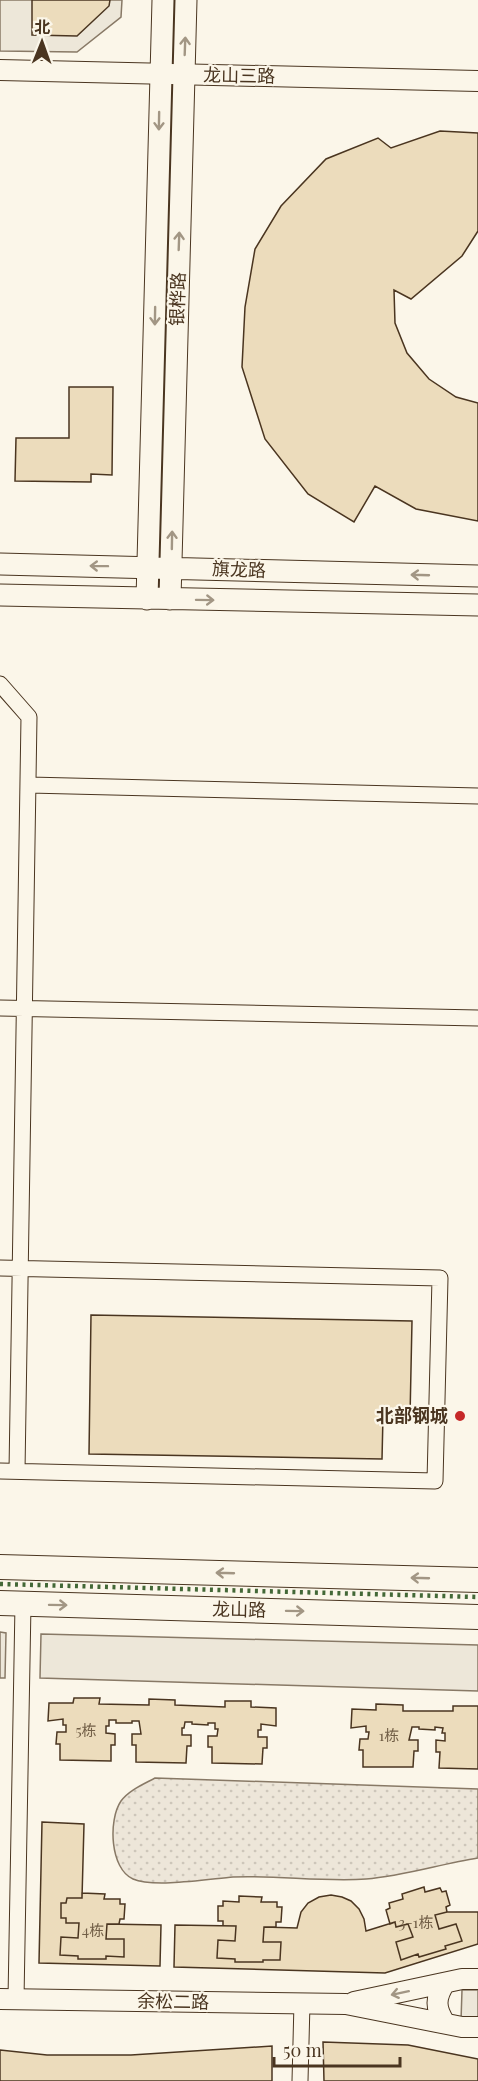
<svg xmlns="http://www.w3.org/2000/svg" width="478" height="2081" font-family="'Playfair Display','Noto Sans SC',serif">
	<defs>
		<pattern id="grass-dots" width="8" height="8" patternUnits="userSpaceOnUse" patternTransform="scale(1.5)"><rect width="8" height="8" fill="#ede6d9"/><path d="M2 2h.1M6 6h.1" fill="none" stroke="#cdc6ba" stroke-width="1.8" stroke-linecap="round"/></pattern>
	</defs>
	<rect width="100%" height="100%" fill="#fbf6e9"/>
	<path fill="url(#grass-dots)" stroke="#887966" stroke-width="1.5" d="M155,1778L478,1789V1858C440,1864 404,1876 366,1879C322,1882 277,1875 233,1877C209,1879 154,1888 133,1879C110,1869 108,1820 121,1801C129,1790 144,1784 155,1778Z"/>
	<path fill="#ede7d9" stroke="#887966" stroke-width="1.5" d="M0,0H122L121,17L77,52L0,51Z
		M0,1632L6,1633L5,1678H0Z
		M41,1634L478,1645V1691L40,1678Z
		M462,1990H478V2021H461Z"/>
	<path fill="#ecdcbc" stroke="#4a3520" stroke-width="1.5" d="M32,0H110L109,6L77,36L32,35Z
		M440,131L478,133V231L462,256L411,299L394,290L395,323L407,353L429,379L456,397L478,403V521L416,509L375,486L354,522L308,494L265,439L242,367L245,307L255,249L281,206L326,159L378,138L391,148Z
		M69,387H113L112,475L91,474V482L15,481L16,438H69Z
		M91,1315L412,1321L410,1417L383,1416L382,1459L89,1454Z
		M74,1698H100L99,1704L149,1705V1699L175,1700V1705L225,1707V1701H251V1707L276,1708V1726L261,1724V1730H258V1737H267V1748H263L262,1764L212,1763V1747H208V1736H217L218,1729H215V1723H208V1725L192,1724V1722H185L184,1728H182V1735H191V1746H187L186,1763L136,1762V1745H132V1734H141L139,1721H132V1723H116V1720H109V1726H106V1733L115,1734V1745H111V1761L60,1760V1744H56L57,1732H66V1725H63V1719L48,1721L49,1703H73Z
		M376,1704L403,1705V1711H453V1706H478V1769L439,1768L440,1752H436V1740L445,1741V1733H442L443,1728L435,1727V1730L419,1729V1727H412L409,1740H418V1751H414L413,1767H363V1750H359L360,1739H368L369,1732H366V1726L351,1728L352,1709L376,1710Z
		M42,1822L84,1824L82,1898H67L66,1903H61V1918H66V1923H79L78,1938L61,1937L60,1955L78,1956V1959H106V1956L124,1957V1939H106L107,1924L161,1925L160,1966L39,1963Z
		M424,1887L425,1892L440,1888L442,1892L446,1891L450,1905L446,1907L447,1912L435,1915L439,1929L456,1924L462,1941L445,1946L446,1949L419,1957L418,1954L401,1960L396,1942L413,1937L408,1924L396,1927L395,1922L390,1924L386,1910L390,1908L389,1903L403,1899L402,1894Z
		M82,1893L105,1894L104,1899H120V1904H125L124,1919H120L119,1924H107L106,1939H124V1957L106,1956V1959H78V1956L60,1955L61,1937L78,1938L79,1923H66V1918H61V1903H66L67,1898H82Z
		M331,1895L342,1897L351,1901L359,1909L364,1919L366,1931L395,1922L396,1927L408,1924L413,1937L396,1942L401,1960L418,1954L419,1957L446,1949L445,1946L462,1941L456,1924L439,1929L435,1915L447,1912H478V1944L385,1973L174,1967L175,1925L236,1926L235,1941L218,1940L217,1958L235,1959V1962H263V1960H280L281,1942H263L264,1927L297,1928L301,1912L308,1903L319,1897Z
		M239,1896L262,1897L261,1902H277V1907H282L281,1922H276V1927H264L263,1942H281L280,1960H263V1962H235V1959L217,1958L218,1940L235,1941L236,1926H223V1921H218V1906H223V1901L239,1902Z
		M323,2042L408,2045L478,2059V2081H324Z
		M272,2046V2081H0V2050L47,2055H131Z"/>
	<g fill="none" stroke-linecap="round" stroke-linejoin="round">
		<defs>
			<path id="minor" d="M0,684L29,717L17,1471
				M29,785L478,796
				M0,1008L478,1018
				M0,1268L440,1278L435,1481L0,1471
				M16,1999L23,1604
				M300,2081L302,2003"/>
			<path id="tertiary" d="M0,70L478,81
				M0,1999L346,2004L462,2027H478
				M354,2002L462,1979H478
				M445,2023C435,2008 435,1998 445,1983"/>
			<path id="secondary" d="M0,564L478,576
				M0,595L478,605
				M147,599L163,0
				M170,599L186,0"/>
			<path id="primary" d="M0,1567L478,1580
				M0,1603L478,1617"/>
		</defs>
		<use href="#minor" stroke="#4a3520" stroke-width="17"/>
		<use href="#tertiary" stroke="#4a3520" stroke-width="22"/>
		<use href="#secondary" stroke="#4a3520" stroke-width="23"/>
		<use href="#primary" stroke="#4a3520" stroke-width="26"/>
		<use href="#minor" stroke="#fbf6e9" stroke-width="15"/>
		<use href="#tertiary" stroke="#fbf6e9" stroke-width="20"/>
		<use href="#secondary" stroke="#fbf6e9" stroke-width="21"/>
		<use href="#primary" stroke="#fbf6e9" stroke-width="24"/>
		<path stroke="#436837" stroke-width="4.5" stroke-dasharray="3 4.5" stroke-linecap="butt" d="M0,1584L478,1597"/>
	</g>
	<defs><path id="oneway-shaft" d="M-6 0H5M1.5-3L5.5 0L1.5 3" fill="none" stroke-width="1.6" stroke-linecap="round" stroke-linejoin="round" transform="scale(1.5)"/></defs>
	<g stroke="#a29684">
		<use href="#oneway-shaft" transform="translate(185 46) rotate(-88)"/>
		<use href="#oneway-shaft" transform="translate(159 121) rotate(91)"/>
		<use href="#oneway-shaft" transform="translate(179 241) rotate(-88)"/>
		<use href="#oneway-shaft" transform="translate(155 316) rotate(91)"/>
		<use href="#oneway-shaft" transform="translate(172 540) rotate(-89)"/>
		<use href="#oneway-shaft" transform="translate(99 566) rotate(-179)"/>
		<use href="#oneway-shaft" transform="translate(420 575) rotate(-178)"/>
		<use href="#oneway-shaft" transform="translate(205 600) rotate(1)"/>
		<use href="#oneway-shaft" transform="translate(225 1573) rotate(-178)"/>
		<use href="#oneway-shaft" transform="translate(420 1578) rotate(-178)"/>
		<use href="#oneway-shaft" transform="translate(58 1605) rotate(1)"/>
		<use href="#oneway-shaft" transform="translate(295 1611) rotate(1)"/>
		<use href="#oneway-shaft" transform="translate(400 1993) rotate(168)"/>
	</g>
	<circle fill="#c62828" stroke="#fbf6e9" stroke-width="2" cx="460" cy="1416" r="6"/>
	<g text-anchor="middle" stroke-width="4.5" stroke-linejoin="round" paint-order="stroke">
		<g font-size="15" fill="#725f47">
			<text x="86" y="1736">5栋</text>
			<text x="389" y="1741">1栋</text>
			<text x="416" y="1928">3-1栋</text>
			<text x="93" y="1936">4栋</text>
		</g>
		<g font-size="18" fill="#4a3520" stroke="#fbf6e9">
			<text transform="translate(239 76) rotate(1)" y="6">龙山三路</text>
			<text transform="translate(178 299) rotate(-88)" y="6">银桦路</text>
			<text transform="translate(239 570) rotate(2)" y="6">旗龙路</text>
			<text transform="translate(239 1610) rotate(1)" y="6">龙山路</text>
			<text transform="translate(173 2002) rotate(1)" y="6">余松二路</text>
		</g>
		<g font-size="18" font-weight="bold" fill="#4a3520" stroke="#fbf6e9" text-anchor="end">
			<text x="448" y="1422">北部钢城</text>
		</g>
	</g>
	<g transform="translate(42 42) rotate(1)" stroke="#fbf6e9" stroke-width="4.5" paint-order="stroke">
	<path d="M0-4.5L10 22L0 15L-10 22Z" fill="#4a3520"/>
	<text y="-9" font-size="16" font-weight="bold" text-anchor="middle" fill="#4a3520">北</text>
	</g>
	<path d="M274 2057v9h126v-9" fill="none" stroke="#4a3520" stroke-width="3"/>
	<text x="283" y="2057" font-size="18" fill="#4a3520" stroke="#fbf6e9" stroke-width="4.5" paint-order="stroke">50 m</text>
</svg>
